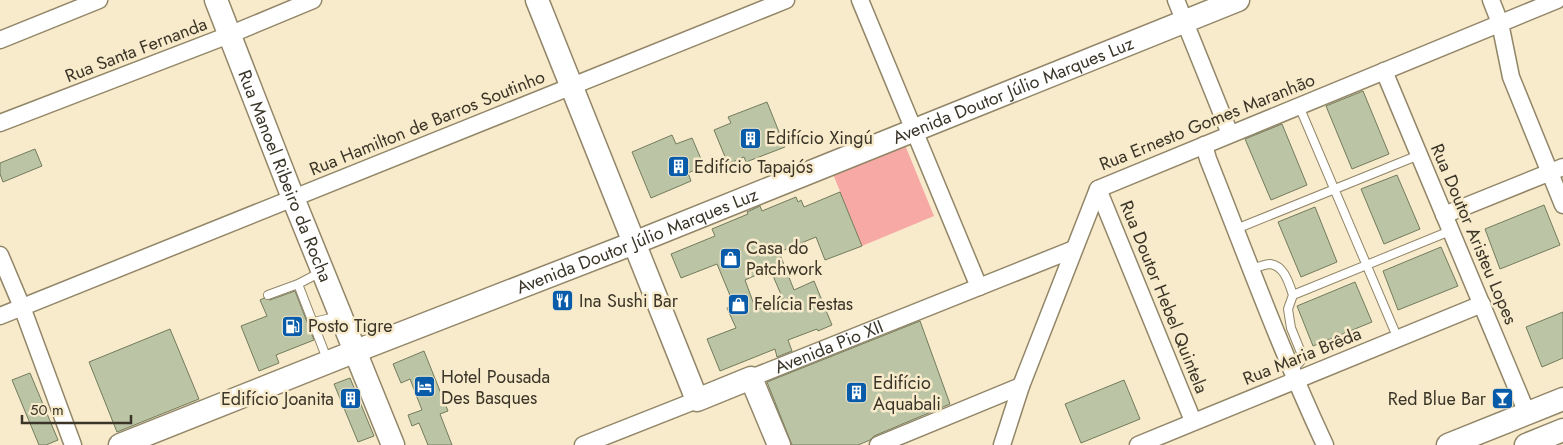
<svg xmlns="http://www.w3.org/2000/svg" width="1563" height="445" font-family="Jost,sans-serif">
	<rect width="100%" height="100%" fill="#f8ebcb"/>
	<path fill="#f7a9a5" d="M905,145L934,216L862,246L833,174Z"/>
	<path fill="#bbc5a5" stroke="#727b5d" fill-rule="evenodd" d="M1363,91L1389,154L1352,169L1326,106Z
		M767,102L785,147L746,162L744,157L728,164L714,130L731,123L728,117Z
		M1282,124L1307,185L1271,200L1245,139Z
		M672,135L676,144L692,138L704,166L688,173L691,181L651,198L632,152Z
		M35,149L42,166L3,182L0,174V163Z
		M1397,175L1420,229L1384,244L1361,189Z
		M840,192L862,246L825,260L816,237L779,252L794,290L814,281L832,325L818,331L817,329L788,340L792,351L777,357L775,349L720,371L707,339L736,328L727,308L734,305L717,264L681,278L671,254L715,236L712,229L748,214L747,212L760,206L762,211L796,197L798,202L801,200L804,207ZM770,269L783,299L756,310L745,280Z
		M1544,205L1560,245L1500,269L1485,229Z
		M1315,207L1337,262L1301,277L1278,222Z
		M1441,247L1458,286L1398,310L1383,271Z
		M1355,282L1372,322L1313,346L1297,306Z
		M295,291L314,340L276,355L279,363L259,371L241,326L267,316L260,300L264,298L270,300Z
		M1563,312V358L1542,367L1526,327Z
		M920,321L950,404L874,436L870,440L858,445H792L767,382Z
		M170,329L199,399L117,432L89,362Z
		M424,351L448,411L440,414L452,445H428L419,423L412,426L408,415L422,410L410,379L401,383L393,364Z
		M30,373L58,440L46,445H39L12,380Z
		M350,378L374,436L358,442L334,384Z
		M1124,380L1140,419L1081,443L1065,404Z"/>
	<g fill="none" stroke-linecap="round" stroke-linejoin="round">
		<defs>
			<path id="lane" d="M1299,106L1398,339
				M1236,229L1419,155
				M1251,269C1256,268 1265,264 1270,264C1285,266 1289,284 1293,295
				M298,284L327,359
				M268,295L298,284L321,272
				M314,322L339,316
				M1291,371L1300,362L1302,355L1291,328L1288,309L1293,295L1450,231"/>
			<g id="street">
				<path d="M860,0L979,287"/>
				<path d="M1176,0L1230,134"/>
				<path d="M1491,0L1500,23L1511,77L1563,205"/>
				<path d="M0,40L99,0"/>
				<path d="M1384,71L1527,413"/>
				<path d="M0,123L229,35L313,0"/>
				<path d="M1204,145L1208,159C1246,255 1281,351 1325,445"/>
				<path d="M1098,189L1193,421"/>
				<path d="M1444,215L1563,167"/>
				<path d="M0,255L22,307L73,445"/>
				<path d="M0,316L786,0"/>
				<path id="s1" d="M751,378L1074,249"/>
				<path d="M583,445L697,400"/>
				<path d="M878,445L1021,386"/>
				<path d="M1002,445L1021,386L1098,189L1557,0"/>
				<path d="M1138,445L1482,304"/>
			</g>
			<g id="secondary">
				<path id="s2" d="M216,0L293,198L393,445"/>
				<path d="M537,0L697,400L751,378L779,445"/>
				<path id="s3" d="M120,445L356,351L634,243L1238,0"/>
				<path d="M1448,445L1563,399"/>
				<path d="M1526,445L1563,430"/>
			</g>
		</defs>
		<use href="#lane" stroke="#928668" stroke-width="10"/>
		<use href="#street" stroke="#928668" stroke-width="19"/>
		<use href="#secondary" stroke="#928668" stroke-width="25"/>
		<use href="#lane" stroke="#fff" stroke-width="8"/>
		<use href="#street" stroke="#fff" stroke-width="16"/>
		<use href="#secondary" stroke="#fff" stroke-width="22"/>
	</g>
	<defs>
		<symbol id="building-square" viewBox="-11 -11 22 22"><rect x="-9" y="-9" width="18" height="18" rx="4" fill="#075ba9" stroke="#f8ebcb"/><path d="M-4-6H4V6H1V3H-1V6H-4ZM-2.5-4.3h1.7v1.8h-1.7ZM.8-4.3h1.7v1.8H.8ZM-2.5-1h1.7V.8h-1.7ZM.8-1h1.7V.8H.8Z" fill="#fff"/></symbol>
		<symbol id="shop-square" viewBox="-11 -11 22 22"><rect x="-9" y="-9" width="18" height="18" rx="4" fill="#075ba9" stroke="#f8ebcb"/><path d="M-5-2.5h2.3a2.7 3.5 0 0 1 5.4 0H5L5.5 6h-11ZM-1.5-2.5h3a1.5 2.3 0 0 0-3 0Z" fill="#fff"/></symbol>
		<symbol id="restaurant-square" viewBox="-11 -11 22 22"><rect x="-9" y="-9" width="18" height="18" rx="4" fill="#075ba9" stroke="#f8ebcb"/><path d="M-5-6h1v4h1v-4h1v4h1v-4h1v5L-1.5 .5V6h-2V.5L-5-1ZM5-6V6H3V1.5H1.5Q1.5-4 5-6Z" fill="#fff"/></symbol>
		<symbol id="fuel-square" viewBox="-11 -11 22 22"><rect x="-9" y="-9" width="18" height="18" rx="4" fill="#075ba9" stroke="#f8ebcb"/><path d="M-5.5-6h7V0h2V4h1.3V-2.5L3-4.5l.8-.8L6-3V5H2.5V1h-1V6h-7ZM-4.2-4.7v3.2H.2V-4.7Z" fill="#fff"/></symbol>
		<symbol id="hotel-square" viewBox="-11 -11 22 22"><rect x="-9" y="-9" width="18" height="18" rx="4" fill="#075ba9" stroke="#f8ebcb"/><path d="M-6-4.5h1.5V1H6V5H4.5V3h-9V5H-6ZM-4 0a1.8 1.8 0 1 1 3.6 0ZM.5 0V-2.5h3Q6-2.5 6 0Z" fill="#fff"/></symbol>
		<symbol id="bar-square" viewBox="-11 -11 22 22"><rect x="-9" y="-9" width="18" height="18" rx="4" fill="#075ba9" stroke="#f8ebcb"/><path d="M-6-5H6L.8 .8V4.5H3.5V6h-7V4.5H-.8V.8Z" fill="#fff"/></symbol>
	</defs>
	<g fill-rule="evenodd">
		<use href="#building-square" x="738" y="126" width="25" height="25"/>
		<use href="#building-square" x="666" y="154" width="25" height="25"/>
		<use href="#shop-square" x="718" y="246" width="25" height="25"/>
		<use href="#restaurant-square" x="550" y="288" width="25" height="25"/>
		<use href="#shop-square" x="726" y="292" width="25" height="25"/>
		<use href="#fuel-square" x="280" y="314" width="25" height="25"/>
		<use href="#hotel-square" x="412" y="374" width="25" height="25"/>
		<use href="#building-square" x="844" y="380" width="25" height="25"/>
		<use href="#building-square" x="338" y="386" width="25" height="25"/>
		<use href="#bar-square" x="1490" y="386" width="25" height="25"/>
	</g>
	<g text-anchor="middle" stroke-width="5" stroke-linejoin="round" paint-order="stroke">
		<g font-size="18" fill="#3a3528" stroke="#f8ebcb">
			<text transform="translate(136 50) rotate(-21)" y="6">Rua Santa Fernanda</text>
			<text dy="6" stroke="none"><textPath href="#s3" startOffset="961">Avenida Doutor Júlio Marques Luz</textPath></text>
			<text transform="translate(1207 122) rotate(-22)" y="6">Rua Ernesto Gomes Maranhão</text>
			<text transform="translate(427 123) rotate(-22)" y="6">Rua Hamilton de Barros Soutinho</text>
			<text dy="6" stroke="none"><textPath href="#s2" startOffset="189">Rua Manoel Ribeiro da Rocha</textPath></text>
			<text transform="translate(1474 234) rotate(67)" y="6">Rua Doutor Aristeu Lopes</text>
			<text dy="6" stroke="none"><textPath href="#s3" startOffset="556">Avenida Doutor Júlio Marques Luz</textPath></text>
			<text transform="translate(1164 297) rotate(68)" y="6">Rua Doutor Hebel Quintela</text>
			<text dy="6" stroke="none"><textPath href="#s1" startOffset="84">Avenida Pio XII</textPath></text>
			<text transform="translate(1302 356) rotate(-22)" y="6">Rua Maria Brêda</text>
		</g>
		<g font-size="18" fill="#3a3528" stroke="#f8ebcb" text-anchor="start">
			<text x="766" y="144">Edifício Xingú</text>
			<text x="694" y="173">Edifício Tapajós</text>
			<text x="746" y="254">Casa do<tspan x="746" dy="21">Patchwork</tspan></text>
			<text x="579" y="307">Ina Sushi Bar</text>
			<text x="754" y="310">Felícia Festas</text>
			<text x="308" y="332">Posto Tigre</text>
			<text x="441" y="383">Hotel Pousada<tspan x="441" dy="21">Des Basques</tspan></text>
			<text x="873" y="389">Edifício<tspan x="873" dy="21">Aquabali</tspan></text>
			<text x="334" y="405" text-anchor="end">Edifício Joanita</text>
			<text x="1486" y="405" text-anchor="end">Red Blue Bar</text>
		</g>
	</g>
	<path d="M22 415v8h109v-8" fill="none" stroke="#3a3528" stroke-width="2.5"/>
	<text x="30" y="415" font-size="15" fill="#3a3528" stroke="#f8ebcb" stroke-width="4" paint-order="stroke">50 m</text>
</svg>
